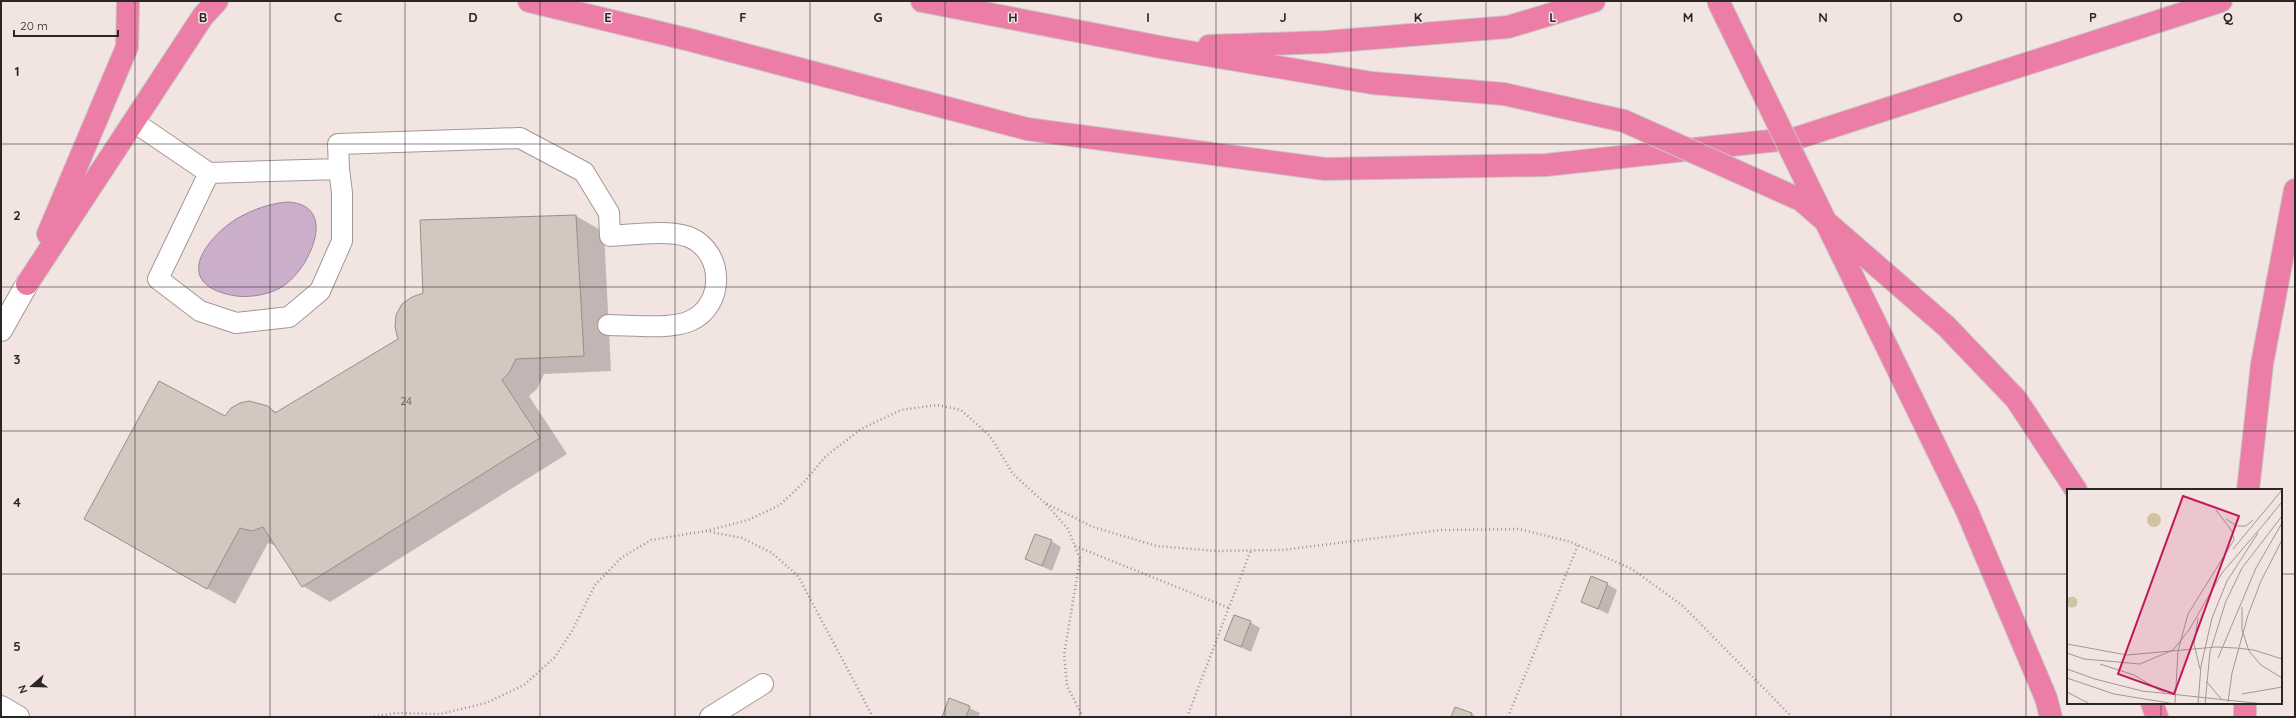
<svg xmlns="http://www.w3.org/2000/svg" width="2296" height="718" font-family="Quicksand,sans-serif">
	<rect width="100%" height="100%" fill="#f2e4e1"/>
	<path fill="#cbafca" stroke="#9b8698" d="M288,202C338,205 311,265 286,284C274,294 251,298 236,296C174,286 200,243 236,219C252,210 270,203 288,202Z"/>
	<path fill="#0003" d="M576,216L604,232L611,371L544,374L537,389L529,396L567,454L330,602L303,586L277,546L268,543L235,604L85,519L226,417L268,407L278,413L399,340L424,294Z
		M1051,541L1061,547L1052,571L1026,559Z
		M1607,584L1617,590L1608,614L1582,602Z
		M1250,622L1260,628L1251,652L1225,640Z
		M950,699L980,713L978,717H943Z
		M1456,708L1472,714L1477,717H1453Z"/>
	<path fill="#d2c8c0" stroke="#998f87" d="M576,215L584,356L516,359L509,373L502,380L540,438L302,587L263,527L252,531L240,528L207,589L84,519L159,381L225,416L231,408L240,403L249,401L268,406L275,413L398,339L395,327L396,315L402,304L412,297L423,293L420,220Z
		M1035,534L1052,540L1042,566L1025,559Z
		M1591,576L1608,583L1598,609L1581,602Z
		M1234,615L1251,621L1241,647L1224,640Z
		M949,698L970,706L966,717H942Z
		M1455,707L1472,713L1471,717H1451Z"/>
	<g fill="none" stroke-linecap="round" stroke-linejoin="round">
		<defs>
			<path id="service" d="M134,122L209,173L339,169L338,144L520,138L584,172L609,213L610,236C631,235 669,229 689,237C725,252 725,306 690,321C669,330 631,325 608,325
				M209,173L158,279L200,311L236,323L289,317L320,291L342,241V193L339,169
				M710,717L763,684"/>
			<path id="minor" d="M1,330L27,284
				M1,707L18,717"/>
			<path id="motorway" d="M529,1L690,40L1027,129L1325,169L1546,165L1797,138L2221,1
				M922,1L1160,47L1372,83L1504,94
				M1209,46L1325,42L1508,27L1594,1
				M48,234L127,47L128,1
				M27,284L203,16L217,1
				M1946,326L2016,399L2076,490
				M2248,490L2262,364L2295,190
				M1967,511L2046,698L2051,717
				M2152,703L2157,717
				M2245,703V717"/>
		</defs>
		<use href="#service" stroke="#a49795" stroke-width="22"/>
		<use href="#minor" stroke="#a49795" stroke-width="24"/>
		<use href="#motorway" stroke="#c8c7c6" stroke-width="24"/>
		<path stroke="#9e9391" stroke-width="2.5" stroke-dasharray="1 3" stroke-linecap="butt" d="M1046,504L1068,529L1080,559L1064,655L1067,686L1083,717
			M706,531L748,520L780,505L804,482L826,456L861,429L901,410L937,405L961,410L990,436L1013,474L1045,503L1093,527L1157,546L1216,551L1283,550L1441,530L1519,529L1571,542L1632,569L1683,606L1792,717
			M1075,546L1229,608
			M370,717L397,713L440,714L486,703L524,685L555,657L572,631L595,585L621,558L651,540L706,531L742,538L772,553L798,576L873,717
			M1187,717L1251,550
			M1508,717L1578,545"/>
		<use href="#service" stroke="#fff" stroke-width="20"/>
		<use href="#minor" stroke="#fff" stroke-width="22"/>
		<use href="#motorway" stroke="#ec7da6" stroke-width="22"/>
		<defs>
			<path id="motorway-bridge" d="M1718,1L1967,511
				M1504,94L1624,121L1801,200L1946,326"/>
		</defs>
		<use href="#motorway-bridge" stroke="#c8c7c6" stroke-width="24" stroke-linecap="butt"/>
		<use href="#motorway-bridge" stroke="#ec7da6" stroke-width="22"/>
	</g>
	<path fill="none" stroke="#2b2625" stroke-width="1" stroke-opacity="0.55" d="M135,1V717M270,1V717M405,1V717M540,1V717M675,1V717M810,1V717M945,1V717M1080,1V717M1216,1V717M1351,1V717M1486,1V717M1621,1V717M1756,1V717M1891,1V717M2026,1V717M2161,1V490M1,144H2295M1,287H2295M1,431H2295M1,574H2068M2281,574H2295M2161,703V717"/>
	<g text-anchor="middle" stroke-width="3" stroke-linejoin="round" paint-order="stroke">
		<g font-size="11" fill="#554e4c">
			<text x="406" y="405">24</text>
		</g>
	</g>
	<g transform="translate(2067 489)">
		<rect width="215" height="215" fill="#f2e4e1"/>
		<path d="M80 31a7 7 0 1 1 14 0a7 7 0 1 1-14 0ZM-0.5 113a5.5 5.5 0 1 1 11 0a5.5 5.5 0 1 1-11 0Z" fill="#d1c4a3"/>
		<path fill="none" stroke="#a29896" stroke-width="1" d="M159,30L170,37H179L186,31M201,30L215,13M166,60L215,1M175,118V141L182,162L194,176L215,189M131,129L127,155L133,180M0,155L60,166L149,158L169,159L187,161L215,170M0,164L17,170L73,175L106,161L122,141L155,84L203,28M151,169L189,79L215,34M33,175L67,186L99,205M0,180L28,190L75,202L197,215M0,189L47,205L108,215M139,192L155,211M0,203L23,215M175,205L215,198M161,213L165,184L181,126L194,92L215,51M108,215L111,162L121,125L167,51L165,42L149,21M131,215L134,177L145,129L160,92L191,44M138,215L143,163L159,112L175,79L215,27"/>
		<path fill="#c2185b" fill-opacity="0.15" stroke="#c2185b" stroke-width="2" d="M116,7L172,27L107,205L51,185Z"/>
		<rect width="215" height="215" fill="none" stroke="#2b2625" stroke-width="2"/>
	</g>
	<g font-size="13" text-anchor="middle" font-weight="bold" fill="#2b2625" stroke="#f2e4e1" stroke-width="3" stroke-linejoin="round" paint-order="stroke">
		<text x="203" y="22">B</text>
		<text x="338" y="22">C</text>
		<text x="473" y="22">D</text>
		<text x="608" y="22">E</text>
		<text x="743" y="22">F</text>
		<text x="878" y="22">G</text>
		<text x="1013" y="22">H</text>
		<text x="1148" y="22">I</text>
		<text x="1283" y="22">J</text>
		<text x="1418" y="22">K</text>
		<text x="1553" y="22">L</text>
		<text x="1688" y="22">M</text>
		<text x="1823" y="22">N</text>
		<text x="1958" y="22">O</text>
		<text x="2093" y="22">P</text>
		<text x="2228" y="22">Q</text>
		<text x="17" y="76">1</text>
		<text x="17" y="220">2</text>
		<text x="17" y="364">3</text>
		<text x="17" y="507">4</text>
		<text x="17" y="651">5</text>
	</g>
	<rect width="2296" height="718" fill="none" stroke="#2b2625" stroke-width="4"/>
	<g transform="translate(32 686) rotate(250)" stroke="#f2e4e1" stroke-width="3" paint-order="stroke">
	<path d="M0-3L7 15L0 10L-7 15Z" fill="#2b2625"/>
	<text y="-6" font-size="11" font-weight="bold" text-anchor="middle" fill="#2b2625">N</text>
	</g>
	<path d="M14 30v6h104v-6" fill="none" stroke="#2b2625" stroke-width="2"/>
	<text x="20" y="30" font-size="12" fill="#2b2625" stroke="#f2e4e1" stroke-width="3" paint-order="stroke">20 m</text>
</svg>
